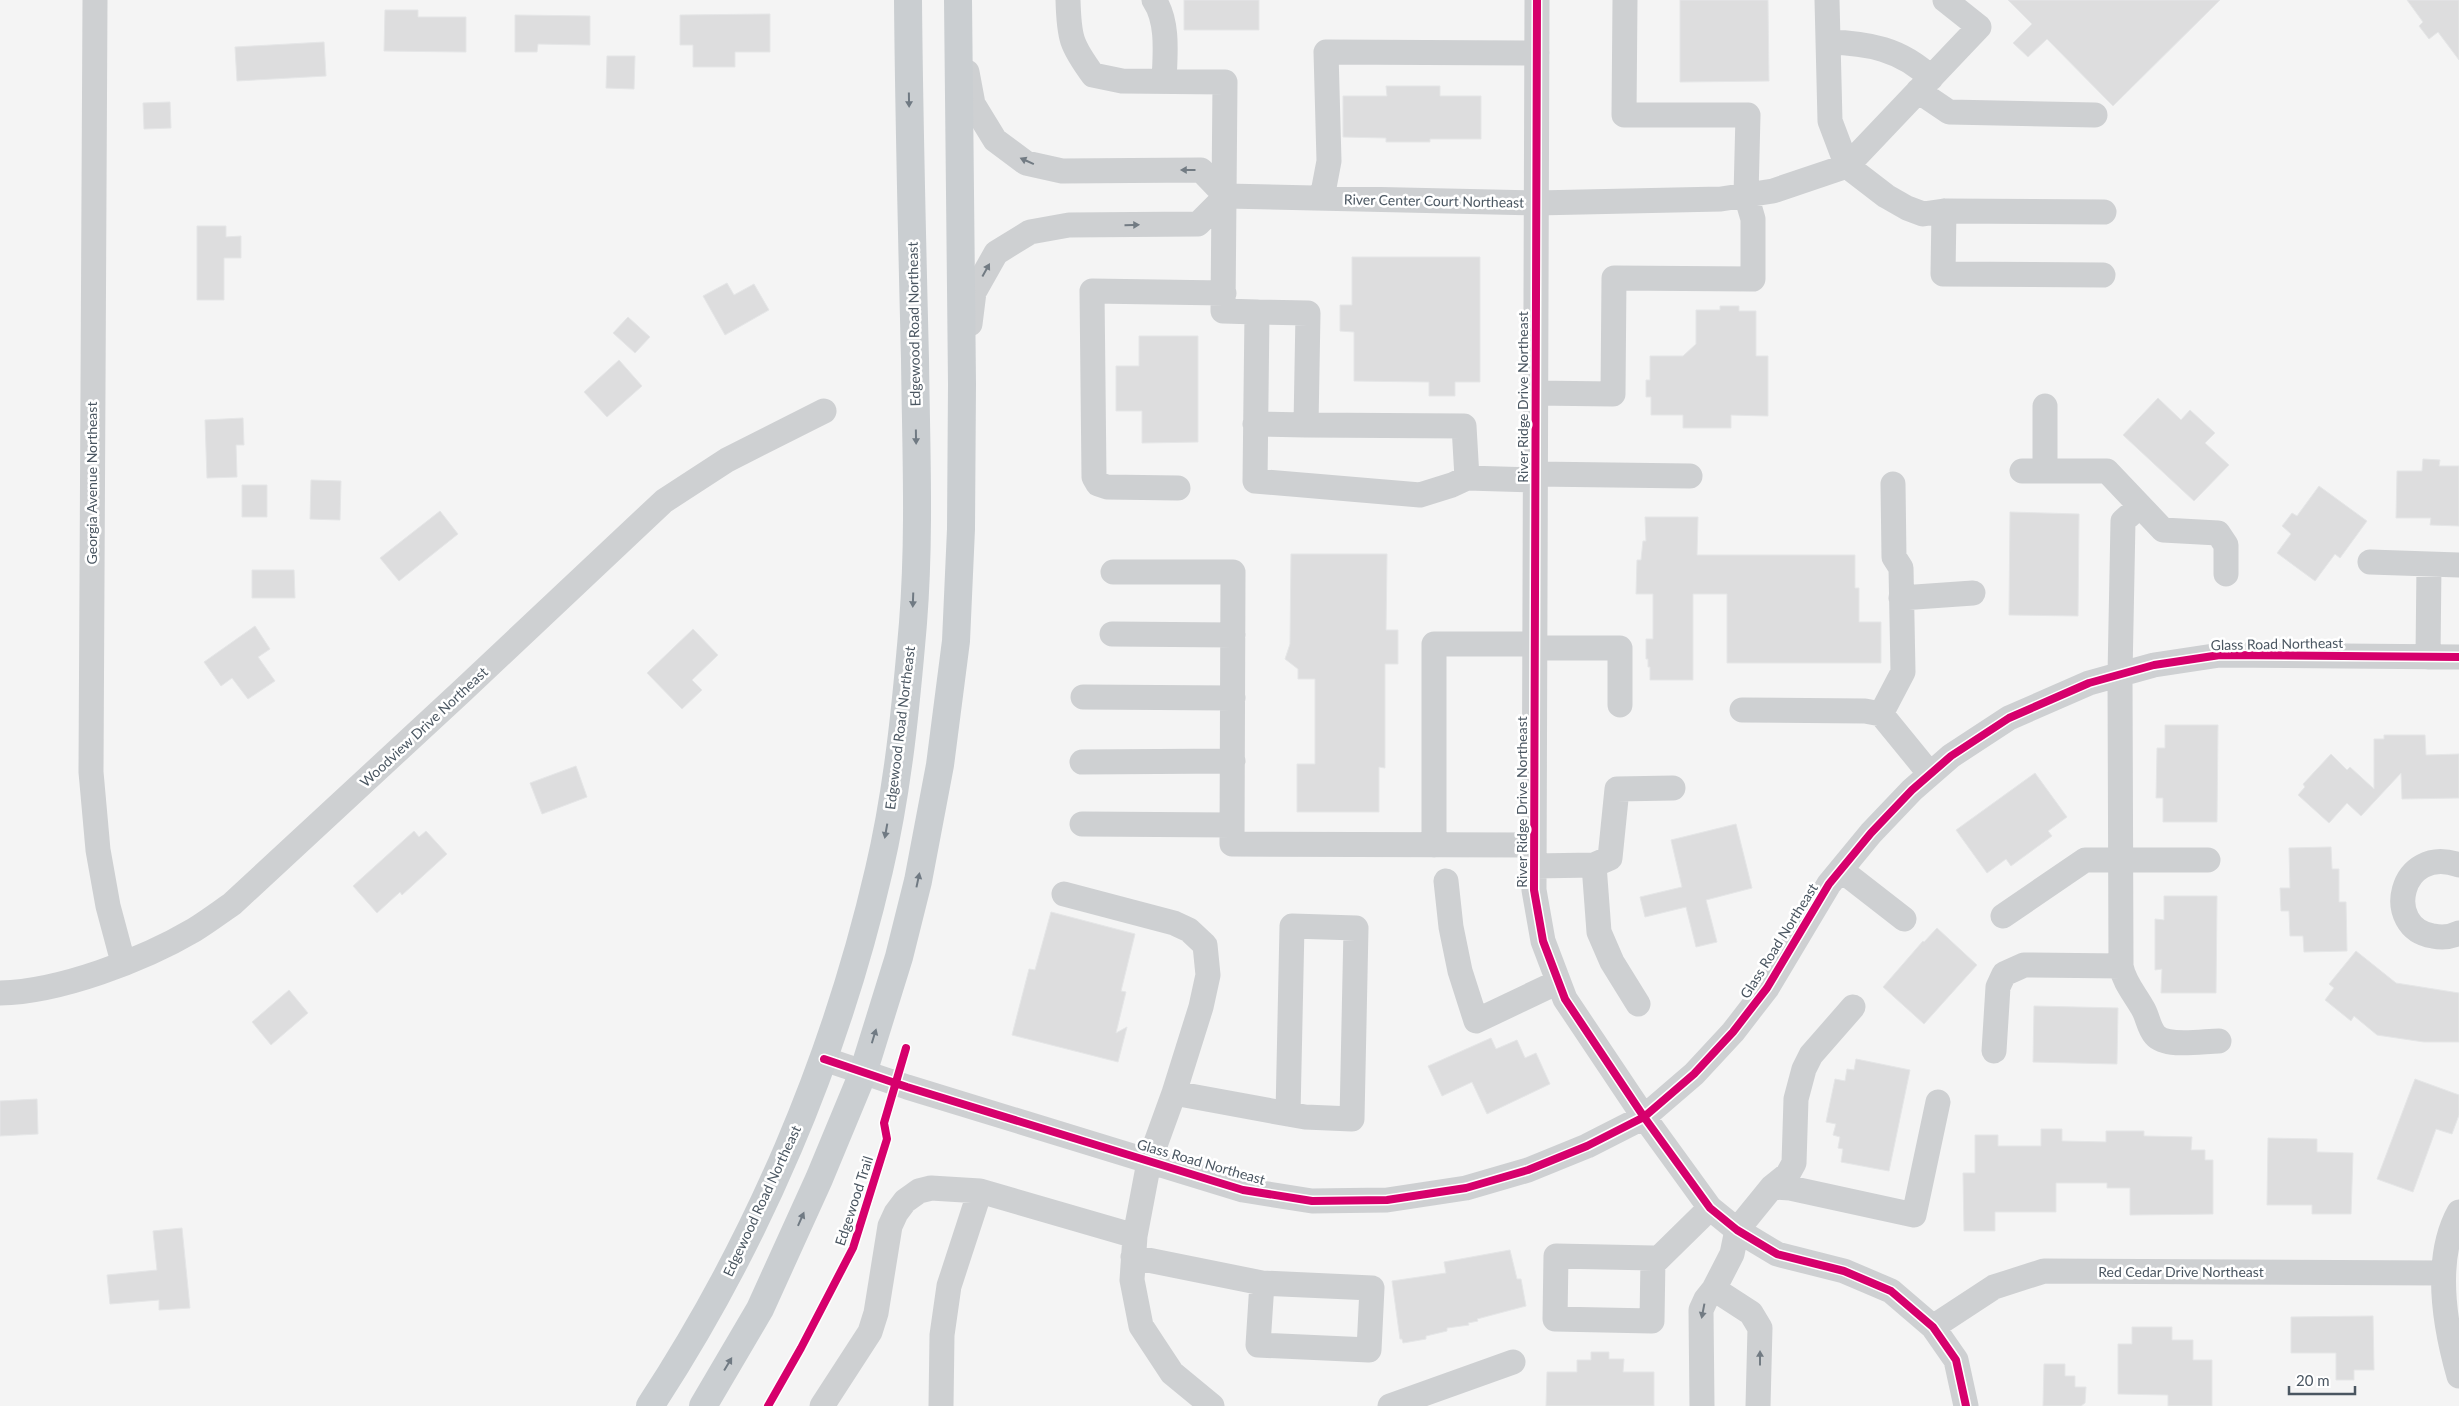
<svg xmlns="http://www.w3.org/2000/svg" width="2459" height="1406" font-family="Lato,sans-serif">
	<rect width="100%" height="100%" fill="#f4f4f4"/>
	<path fill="#ddddde" stroke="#e5e6e7" d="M1184,0H1259V30H1184Z
		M1680,0H1768L1769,81L1680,82Z
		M2008,0H2220L2113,106L2047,39L2028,57L2013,43L2032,24Z
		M2407,0H2459V60L2438,32L2429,39L2419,26L2423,22Z
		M385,10H418V17H466V52L384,51Z
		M770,14V52H735V67H693V45H680V15Z
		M515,15L590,16V45L538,44L537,52H515Z
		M324,42L326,76L237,81L235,47Z
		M607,56H635L634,89L606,88Z
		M1386,86H1440V96H1481V139H1430V142H1386V138L1343,137V96H1387Z
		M170,102L171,128L144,129L143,103Z
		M197,226H226V237L241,236V258H224V300H197Z
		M1352,257H1480V382H1455V396H1429V382L1354,381V332L1340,331V305H1352Z
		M727,283L734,295L754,284L769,310L725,335L703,296Z
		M1720,306H1739V311H1756V356H1768V416L1731,415V428H1683V415H1651V397H1646V380H1650V356H1683L1696,344V310H1720Z
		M628,317L650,337L635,353L613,333Z
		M1139,336H1198V442L1142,443V411H1116V366H1139Z
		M619,360L642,386L607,417L584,392Z
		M2158,398L2181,420L2190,410L2215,433L2205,443L2229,465L2194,501L2123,435Z
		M243,418L244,445H236L237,477L207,478L205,420Z
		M2423,459L2440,460L2439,466H2459V526L2430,525L2431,518H2396L2397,471H2422Z
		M311,480L341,481L340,520L310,519Z
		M242,485H267V517H242Z
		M2319,486L2367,521L2340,558L2335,554L2315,581L2277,553L2291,534L2282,526L2292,513L2297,516Z
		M440,511L458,534L399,581L380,558Z
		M2010,512L2079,514L2078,616L2009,615Z
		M1645,517H1698L1697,555H1855V588H1859V622H1881V663H1727V594H1693V680H1650V667H1648V659H1646V639H1653V594H1636L1637,560H1641L1643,541H1646Z
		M1291,554H1387L1386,630H1398V664H1385V768L1379,767V812H1297V764H1315V679H1298V669L1285,659L1290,644Z
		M252,570H294L295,598H252Z
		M255,626L270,649L258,657L275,681L248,699L232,678L221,686L204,662Z
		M693,629L718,655L692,680L702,690L682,709L647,673Z
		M2165,725H2218L2217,822H2163V798H2156L2157,748H2165Z
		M2384,735H2425L2426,755L2459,754V798L2402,799L2401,773L2361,816L2347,803L2329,823L2298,795L2305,787L2303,784L2331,754L2347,770L2350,767L2374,789V739H2384Z
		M576,766L587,797L542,814L530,783Z
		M2035,773L2067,817L2048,831L2052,836L2011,866L2006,859L1987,873L1956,830Z
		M1736,824L1752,888L1706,900L1717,942L1696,947L1686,907L1645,917L1640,897L1682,887L1671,840Z
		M414,831L419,837L426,831L447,854L402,895L400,892L377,913L353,886Z
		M2331,847L2332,869H2339V902H2346L2347,951L2304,952L2303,936H2290L2289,911H2281L2280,888H2290L2289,848Z
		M2164,896H2217L2216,993H2161L2162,969L2155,970V919L2164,920Z
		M1051,912L1135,934L1121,991L1126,992L1116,1033L1127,1027L1118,1062L1012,1035L1029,969L1035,970Z
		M1937,928L1977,965L1924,1024L1883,987L1923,941L1924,942Z
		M2356,951L2396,983L2459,993V1042H2424L2377,1035L2354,1016L2351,1021L2325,1000L2334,988L2329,984Z
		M289,990L308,1013L271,1045L252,1022Z
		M2034,1006L2118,1008L2117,1064L2033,1062Z
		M1491,1038L1496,1049L1517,1040L1525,1058L1536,1053L1550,1084L1487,1114L1472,1082L1442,1096L1428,1066Z
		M1856,1059L1910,1070L1889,1171L1841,1162L1843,1149L1838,1148L1840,1137L1833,1135L1836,1124L1826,1122L1835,1079L1845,1081L1847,1069L1854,1070Z
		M2415,1079L2459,1095V1115L2452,1134L2436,1129L2413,1192L2377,1179Z
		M37,1099L38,1134L0,1136V1101Z
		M2041,1129H2062V1141L2106,1142V1131H2144V1136L2192,1137L2191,1150H2205V1160H2213V1214L2130,1215V1188H2107V1183H2056V1212H1995V1231H1964L1963,1173H1975V1135H1998V1146H2041Z
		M2268,1138L2317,1139V1152L2353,1153L2351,1214H2312V1205H2267Z
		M182,1228L190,1308L159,1310V1300L110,1304L107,1275L157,1270L153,1231Z
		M1510,1250L1517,1279H1521L1526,1306L1477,1319L1478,1321L1468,1323L1469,1325L1447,1328V1331L1426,1336V1339L1403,1343L1402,1339H1400L1392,1281L1446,1273L1444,1262Z
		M2373,1316L2374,1370H2354V1380H2336V1353H2291V1317Z
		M2132,1327H2172V1340H2193V1360H2212V1406H2168V1395L2118,1394V1344H2132Z
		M1591,1352H1609V1359H1624L1623,1372H1654V1406H1546L1547,1372H1577V1360H1591Z
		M2044,1364H2065V1376H2075V1387H2086L2085,1403L2081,1406H2043Z"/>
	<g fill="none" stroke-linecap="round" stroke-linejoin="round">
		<path stroke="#ced0d2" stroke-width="25" d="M95,0L91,772L98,850L108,906L123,962
			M1068,0C1069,38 1071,45 1093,75L1122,81L1225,82L1223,311L1257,312
			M1154,0C1169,22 1165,56 1164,81
			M1537,0L1534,890L1543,941L1565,999L1644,1117L1710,1208L1737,1230L1777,1254L1844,1271L1891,1291L1933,1327L1956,1360L1966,1406
			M1827,0L1830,121L1847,166L1886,196L1907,208L1923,214L1944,211
			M1828,42C1868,43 1901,49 1931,78
			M967,72L973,104L995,140L1026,163L1062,171L1201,170L1226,196L1536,203L1721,199L1773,191L1847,166L1979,27L1945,0
			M1918,91L1949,112L2095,115
			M1322,198L1329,161L1326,52L1537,53
			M2103,275L1943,274L1944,211L2104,212
			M970,324L974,292L996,253L1030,232L1069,225L1198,224L1226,196
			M1535,393L1613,394L1614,278L1753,279V219L1746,195L1748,115H1624L1625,0
			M1255,424L1306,425L1308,313L1257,312L1255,481L1420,495L1452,485L1467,478L1535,480
			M1306,425L1464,426L1467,478
			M2022,471H2107L2163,530L2218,533L2226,545V574
			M2045,471V406
			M1535,474L1690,476
			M1178,488L1107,487L1098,484L1094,477L1092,291L1224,293
			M2140,506L2123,521L2120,675L2121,966C2124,982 2134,993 2142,1007C2148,1016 2148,1027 2155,1035C2166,1048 2203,1041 2219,1041
			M2370,562L2459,565
			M1113,572H1233L1232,844L1534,845
			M1901,598L1973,593
			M1112,634L1233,635
			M1534,648H1620V705
			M2428,657L2429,564
			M1083,697L1233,698
			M1742,710L1865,711L1881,714L1930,774
			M1881,714L1903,672L1901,568L1894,557L1893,484
			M1082,762L1233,761
			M1082,824L1232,825
			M1434,845V644H1534
			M1594,865L1610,858L1617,789L1673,788
			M2459,865C2399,844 2382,928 2433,936C2442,938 2451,937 2459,933
			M1534,866L1594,865L1599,932L1612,962L1638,1004
			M1841,870L1904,919
			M1446,881L1451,927L1460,971L1476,1021L1558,982
			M1064,894L1174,923L1189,930L1205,945L1208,975L1201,1007L1174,1093L1149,1162L1135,1236L1132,1280L1141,1326L1172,1373L1212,1406
			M2003,916L2085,860H2208
			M0,993C59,992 143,960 194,930C207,922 219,913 232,904L461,692L664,501L727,460L824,411
			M1994,1051L1998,987L2004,974L2024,965L2121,966
			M824,1059L907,1087L1243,1190L1312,1201L1387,1200L1466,1188L1528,1170L1587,1146L1644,1117L1694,1074L1733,1032L1767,988L1829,884L1871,833L1912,790L1951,756L2009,718L2089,683L2154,665L2220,655L2459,657
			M1174,1093L1288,1114L1305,1117L1352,1119L1356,928L1292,926L1288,1114
			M1772,1187L1790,1188L1914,1215L1938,1102
			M2459,1212C2433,1259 2445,1327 2459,1376
			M1556,1256L1653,1258L1652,1321L1555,1319Z
			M1133,1257L1262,1283L1372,1288L1369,1350L1258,1345L1262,1283
			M1653,1264L1710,1208
			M1714,1289L1732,1254L1737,1230L1772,1187L1788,1174L1794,1163L1796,1099L1804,1069L1811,1055L1853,1007
			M1933,1327L1994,1287L2044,1271L2442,1273
			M822,1406L870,1332L876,1313L890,1226L896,1213L905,1201L919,1191L931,1188L980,1191L1135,1236
			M941,1406L942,1335L949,1286L980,1191
			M1390,1406L1513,1362
			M1702,1406L1701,1310L1706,1299L1714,1289L1751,1313L1760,1328L1758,1406"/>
		<path stroke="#caced1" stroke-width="28" d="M650,1406C757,1243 835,1060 879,870C898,789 906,705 913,623C920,535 916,447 915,359C912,239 909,120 908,0
			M703,1406L760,1309L819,1179L863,1073L899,957L918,881L940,765L956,641L961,529L962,384L958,0"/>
		<defs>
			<path id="cycleway" d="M1537,0L1534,890L1543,941L1565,999L1644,1117L1710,1208L1737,1230L1777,1254L1844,1271L1891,1291L1933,1327L1956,1360L1966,1406
				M824,1059L907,1087L1243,1190L1312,1201L1387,1200L1466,1188L1528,1170L1587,1146L1644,1117L1694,1074L1733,1032L1767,988L1829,884L1871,833L1912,790L1951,756L2009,718L2089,683L2154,665L2220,655L2459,657
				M768,1406L801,1348L853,1248L887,1139L884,1123L906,1048"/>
		</defs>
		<use href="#cycleway" stroke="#fff" stroke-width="11"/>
		<use href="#cycleway" stroke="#d6006c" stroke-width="8"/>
	</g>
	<defs><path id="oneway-solid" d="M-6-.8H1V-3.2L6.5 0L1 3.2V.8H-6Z" transform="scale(1.25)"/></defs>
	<g fill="#707a83">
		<use href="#oneway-solid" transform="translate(909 100) rotate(89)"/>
		<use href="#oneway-solid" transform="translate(916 437) rotate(89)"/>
		<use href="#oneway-solid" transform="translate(913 600) rotate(92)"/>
		<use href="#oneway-solid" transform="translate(886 831) rotate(100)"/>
		<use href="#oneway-solid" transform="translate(918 880) rotate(-78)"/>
		<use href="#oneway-solid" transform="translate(874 1036) rotate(-73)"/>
		<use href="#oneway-solid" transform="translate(801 1219) rotate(-66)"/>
		<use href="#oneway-solid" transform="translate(728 1364) rotate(-59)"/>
	</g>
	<g fill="#727b83">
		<use href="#oneway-solid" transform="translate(1027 161) rotate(-156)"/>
		<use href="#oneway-solid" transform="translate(1188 170) rotate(180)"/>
		<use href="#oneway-solid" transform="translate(1132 225) rotate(-1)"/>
		<use href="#oneway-solid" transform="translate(986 270) rotate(-61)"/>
		<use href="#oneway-solid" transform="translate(1703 1311) rotate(101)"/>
		<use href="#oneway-solid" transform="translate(1760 1358) rotate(-90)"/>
	</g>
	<g text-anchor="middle" stroke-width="5" stroke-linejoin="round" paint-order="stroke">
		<g font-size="14" fill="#4a5661" stroke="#fff">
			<text transform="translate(1434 201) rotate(1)" y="5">River Center Court Northeast</text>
			<text transform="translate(914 324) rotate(-91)" y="5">Edgewood Road Northeast</text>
			<text transform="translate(1523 397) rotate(-90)" y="5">River Ridge Drive Northeast</text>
			<text transform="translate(92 483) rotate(-90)" y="5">Georgia Avenue Northeast</text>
			<text transform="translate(2277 644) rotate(-1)" y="5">Glass Road Northeast</text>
			<text transform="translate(424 727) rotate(-43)" y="5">Woodview Drive Northeast</text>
			<text transform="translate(900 728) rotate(-83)" y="5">Edgewood Road Northeast</text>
			<text transform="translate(1522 802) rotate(-90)" y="5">River Ridge Drive Northeast</text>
			<text transform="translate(1779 941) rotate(-58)" y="5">Glass Road Northeast</text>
			<text transform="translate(1201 1162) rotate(16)" y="5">Glass Road Northeast</text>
			<text transform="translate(762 1201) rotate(-65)" y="5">Edgewood Road Northeast</text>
			<text transform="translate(854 1201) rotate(-72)" y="5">Edgewood Trail</text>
			<text x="2181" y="1277">Red Cedar Drive Northeast</text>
		</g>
	</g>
	<path d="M2289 1386v8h66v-8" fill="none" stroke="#4a5661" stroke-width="2.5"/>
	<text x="2296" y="1386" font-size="15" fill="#4a5661" stroke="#ffffff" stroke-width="4" paint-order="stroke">20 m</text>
</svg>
